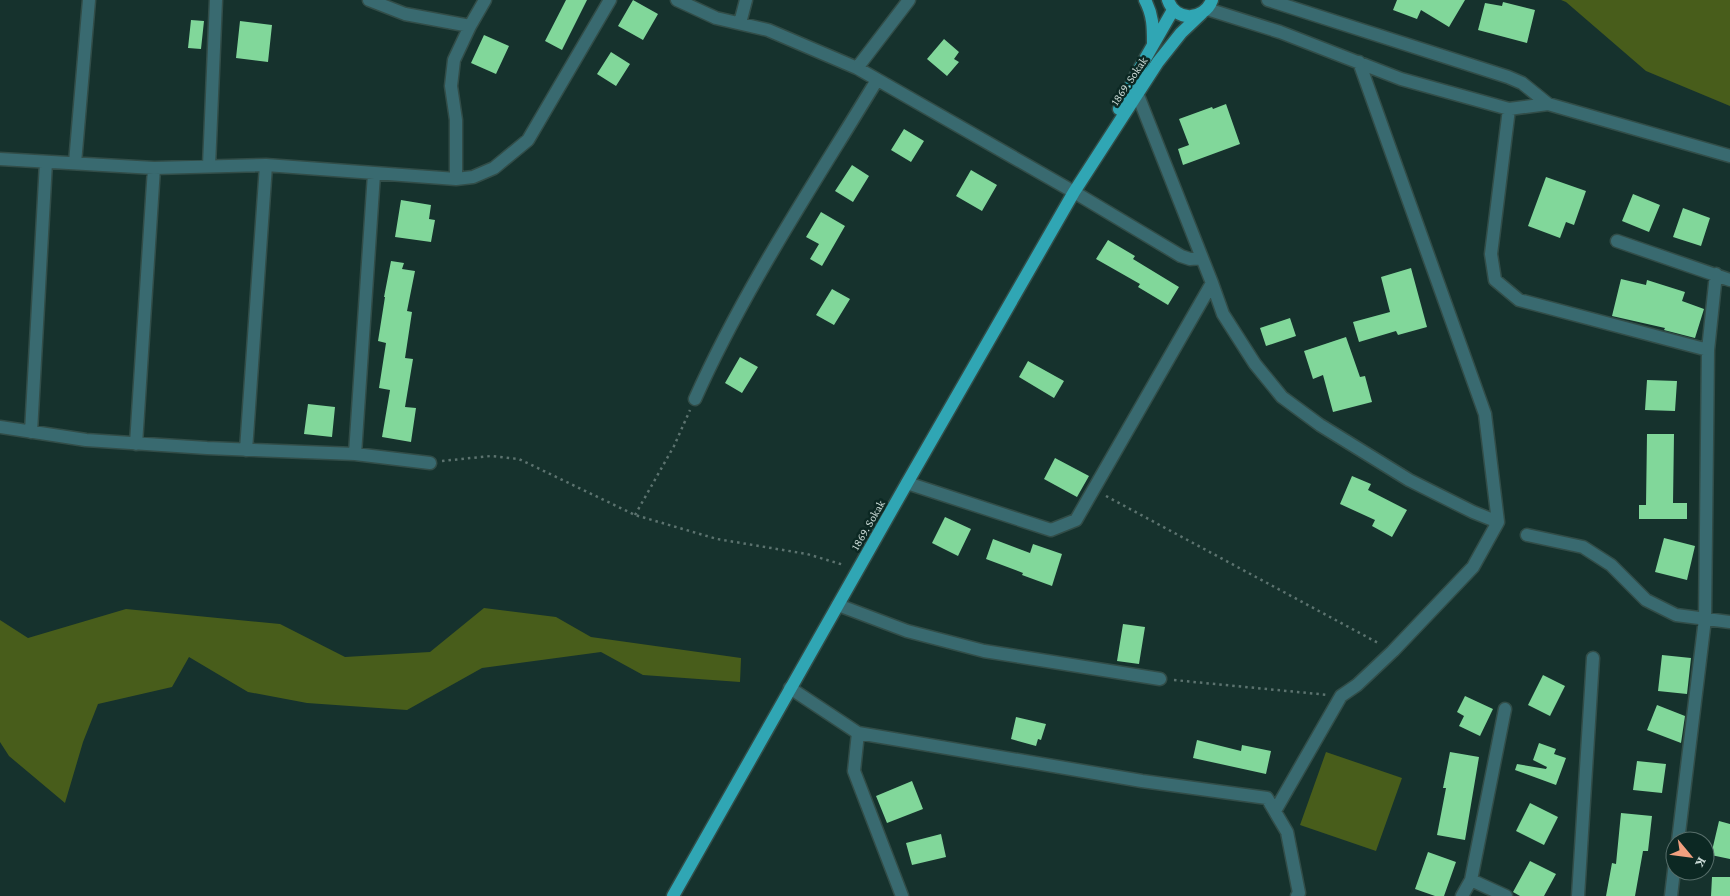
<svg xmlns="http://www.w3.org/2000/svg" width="1730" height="896" font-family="'Crimson Pro',serif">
	<rect width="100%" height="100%" fill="#16322d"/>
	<path fill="#485d1b" d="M1561,0H1730V106L1646,71L1566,2Z
		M484,608L556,617L591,637L741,658L740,682L643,675L601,652L482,668L407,710L307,703L248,692L189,657L172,687L98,704L83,742L65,803L9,756L0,742V620L28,638L126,609L280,624L345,657L430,652Z
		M1326,752L1402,778L1376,851L1300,825Z"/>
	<path fill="#81d79a" d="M566,0H587L562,50L545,41Z
		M633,0L658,14L643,40L618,26Z
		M1397,0H1465L1449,27L1421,10L1417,19L1393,10Z
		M1503,2L1535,10L1527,43L1478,30L1485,3L1502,6Z
		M191,20L204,21L201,49L188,48Z
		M240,21L272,25L268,62L236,58Z
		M484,35L509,46L496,74L471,63Z
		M944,39L959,52L954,59L959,62L947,76L927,59Z
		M611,52L630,64L616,86L597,74Z
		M1226,104L1240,144L1183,165L1178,149L1189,145L1179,119L1212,107L1213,109Z
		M904,129L924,141L911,162L891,150Z
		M852,165L869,176L853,202L835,191Z
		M971,170L997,185L982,211L956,196Z
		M1546,177L1586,191L1574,225L1566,222L1560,238L1528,226Z
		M1633,194L1660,205L1649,232L1622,221Z
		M401,200L431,205L429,219L435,220L431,242L395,237Z
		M1683,208L1710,218L1701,246L1673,237Z
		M821,212L845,226L822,266L810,259L819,244L806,237Z
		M1108,240L1135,256L1133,259L1179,287L1168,305L1138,287L1140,284L1096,259Z
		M391,261L404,263L402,269L415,271L407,311L412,312L405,358L413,359L405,407L416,408L411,442L382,437L390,390L379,388L386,343L378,341L385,297H384Z
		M1411,268L1427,327L1398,335L1396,331L1359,342L1353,322L1390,312L1381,277Z
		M1621,279L1646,285L1647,280L1685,292L1682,301L1704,309L1695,338L1664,330L1665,328L1612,316Z
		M832,289L850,299L834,325L816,315Z
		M1290,318L1296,336L1266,346L1260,328Z
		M1346,337L1360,377L1365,376L1372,402L1333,412L1323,375L1313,379L1304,351Z
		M740,357L758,367L742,393L725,383Z
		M1028,361L1064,381L1054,398L1019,377Z
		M1647,380L1677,381L1675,411L1645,410Z
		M308,404L335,407L332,437L304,434Z
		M1647,434H1674L1673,503H1687V519H1639V505H1646Z
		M1055,458L1089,476L1077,497L1044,479Z
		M1352,476L1371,484L1368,490L1407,510L1392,537L1372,526L1375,520L1340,504Z
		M945,517L971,529L958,556L932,543Z
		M1664,538L1695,546L1687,580L1655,572Z
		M993,539L1030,553L1033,544L1062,554L1052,586L1022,575L1023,573L986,559Z
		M1123,624L1145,627L1139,664L1117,661Z
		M1662,655L1691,658L1687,694L1658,691Z
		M1543,675L1565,686L1550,716L1528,705Z
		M1465,696L1493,709L1480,736L1459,726L1464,716L1457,712Z
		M1657,705L1685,716L1681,743L1647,730Z
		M1016,717L1046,724L1041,740L1038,739L1036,746L1011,739Z
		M1197,740L1241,751L1242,745L1271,751L1266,774L1193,758Z
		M1539,743L1556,749L1554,754L1566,758L1556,785L1515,770L1517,764L1546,769L1547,767L1533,760Z
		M1450,752L1479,757L1465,840L1437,835L1446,788H1443Z
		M1637,761L1666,764L1662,793L1633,790Z
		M912,781L923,809L887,823L876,796Z
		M1530,803L1558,817L1544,845L1516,831Z
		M1621,813L1652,816L1648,851H1643L1635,896H1606L1612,863L1616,864Z
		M1719,821L1730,824V859L1711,855Z
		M941,834L946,857L912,865L906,843Z
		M1428,852L1456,862L1444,896H1435L1415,889Z
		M1530,861L1556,874L1544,896H1520L1513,892Z
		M1712,877H1730V896H1711Z"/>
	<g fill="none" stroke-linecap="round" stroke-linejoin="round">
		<defs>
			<path id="minor" d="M369,0L405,14L470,26
				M677,0L716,18L768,30L857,68L1074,192L1181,256L1190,259L1202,258
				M1268,0L1508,77L1522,83L1548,104
				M1207,9L1280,32L1401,79L1509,109L1548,104L1730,156
				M740,23L746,0
				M857,68L909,0
				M1137,93L1212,283L1223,314L1255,364L1282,397L1320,425L1409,480L1473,512L1498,522
				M1509,109L1491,254L1495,280L1519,300L1708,350
				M0,159L154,168L266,165L456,179L473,177L494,168L528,140L610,0
				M75,163L89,0
				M209,166L216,0
				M456,179V120L451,86L454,60L470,26L485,0
				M1617,241L1730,280
				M695,399C745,287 814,184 877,80
				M0,427L86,440L207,448L355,454L430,463
				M31,432L46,162
				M136,444L154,168
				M246,450L266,165
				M355,454L374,174
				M907,483L1051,530L1076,520L1212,283
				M1527,535L1583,547L1611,565L1646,600L1676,615L1730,622
				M838,605L907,631L984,651L1160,679
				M790,688L858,733L1142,781L1267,798L1287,832L1299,893L1297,896
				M858,733L854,771L902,896
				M1275,811L1341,696L1357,685L1393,651L1473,567L1498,522L1485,414L1359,62
				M1678,841L1705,619L1708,350L1716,274
				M1471,880L1506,896
				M1462,896L1471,880L1505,709
				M1578,896L1593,658
				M1671,896L1675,862"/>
			<path id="major" d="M1145,0C1153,15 1153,27 1153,43
				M1168,0C1175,22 1204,21 1212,0
				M1119,109L1137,73L1173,10
				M673,896L907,483L1074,192L1158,62L1181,33L1201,14"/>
		</defs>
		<use href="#minor" stroke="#324d48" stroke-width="15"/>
		<use href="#major" stroke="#324d48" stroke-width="15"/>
		<path stroke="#5c736f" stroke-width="2.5" stroke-dasharray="2.5 4" stroke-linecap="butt" d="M442,461L491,456L519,459L635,515L717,539L807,554L844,565
			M1106,496L1380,644
			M635,515L674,446L690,410
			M1174,680L1328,695"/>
		<use href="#minor" stroke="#396a70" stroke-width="12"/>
		<use href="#major" stroke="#30a6b4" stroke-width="12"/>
	</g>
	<g text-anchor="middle" stroke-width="5" stroke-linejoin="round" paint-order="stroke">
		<g font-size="12" fill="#c8d8d4" stroke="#0c2823">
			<text transform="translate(1129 81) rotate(-56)" y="4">1869. Sokak</text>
			<text transform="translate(868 525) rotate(-60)" y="4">1869. Sokak</text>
		</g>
	</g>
	<g transform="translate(1690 856) rotate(119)"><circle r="24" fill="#0c2823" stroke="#576e6a"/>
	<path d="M0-4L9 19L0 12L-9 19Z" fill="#f2a07f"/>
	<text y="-8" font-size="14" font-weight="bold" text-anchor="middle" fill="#c8d8d4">K</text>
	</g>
</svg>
